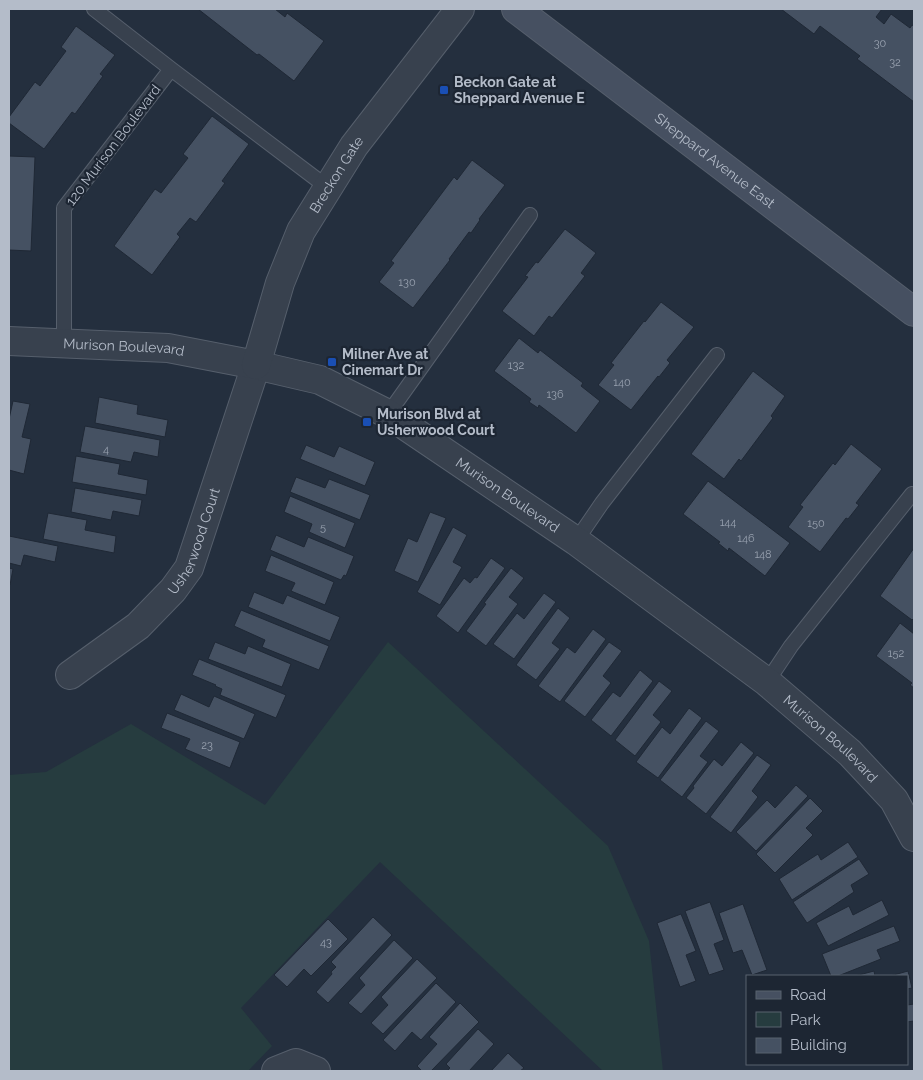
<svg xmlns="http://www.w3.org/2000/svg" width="923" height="1080" font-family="Raleway,sans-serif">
	<rect width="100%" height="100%" fill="#242f3e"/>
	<path fill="#263c3f" d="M388,642L608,846L649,941L663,1071H603L380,862L241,1008L272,1046L248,1071H9V775L46,772L131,724L265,805Z"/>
	<path fill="#455162" stroke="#1f2835" d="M198,9H275L285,17L287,13L324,41L294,81L259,54L257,55Z
		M781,9H882L876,17L884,24L891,14L910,28L912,25L914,26V102L857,59L860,56L820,26L814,34Z
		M76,26L115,55L100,74L103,76L75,114L72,112L44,149L9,123V117L35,82L40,86L66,51L61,47Z
		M212,116L249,144L222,181L225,183L196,222L190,218L177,234L180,237L152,275L114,246L155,189L161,193L188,158L183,154Z
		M9,156L35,157L31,251L9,250Z
		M472,160L505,185L479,219L480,220L471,233L469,232L449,259L450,260L413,308L379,282L394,263L391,261L454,177L457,180Z
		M565,229L596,253L581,273L585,276L552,318L549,316L534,336L502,311L528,277L525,276L536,262L538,263Z
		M661,302L694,327L667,360L670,363L659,377L658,376L631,410L598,385L614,365L611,363L644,321L645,322Z
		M519,338L538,353L540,350L583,383L581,386L600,401L576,433L539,405L538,408L529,402L531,399L494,371Z
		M753,371L785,396L771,416L773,418L741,461L739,459L724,479L691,454Z
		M99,397L138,405L137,414L168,420L165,437L95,423Z
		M13,401L30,404L22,437L31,439L24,474L9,470V419Z
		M85,426L160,440L158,457L134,452L131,462L80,452Z
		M851,444L882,469L856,503L859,505L848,519L846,518L820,552L788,527L803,507L800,505L833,463L835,465Z
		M306,445L334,457L339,446L375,462L365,486L300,459Z
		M76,456L120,464L118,474L148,480L146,495L72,482Z
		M296,477L325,488L329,479L370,495L360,520L290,492Z
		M708,481L790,543L765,576L729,548L728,551L718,543L720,542L683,514Z
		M75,488L142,500L139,516L113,511L111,520L71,512Z
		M290,496L355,523L345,548L309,532L312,524L284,512Z
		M430,512L446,518L418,582L394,571L408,538L417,542Z
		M48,513L87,520L85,530L116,536L114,553L43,539Z
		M453,527L467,535L453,562L462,567L440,605L417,592Z
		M276,535L304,547L308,537L354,556L346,576L344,575L341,580L270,550Z
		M9,536L58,546L55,562L24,555L21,566L9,563Z
		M914,548V618L912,620L880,596Z
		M271,555L334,582L325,605L291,591L295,583L265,571Z
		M491,558L505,568L458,633L436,616L464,578L470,583L475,577L477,578Z
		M9,568L13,569L10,585L9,584Z
		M511,568L524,578L509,597L518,604L486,646L466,631L486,604L484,603Z
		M254,592L283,604L287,595L340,617L330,641L248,607Z
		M544,593L556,602L514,659L493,644L517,613L524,619Z
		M558,608L570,618L552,643L560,649L536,680L516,665Z
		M241,610L329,646L319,670L262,647L265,640L234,626Z
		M900,623L914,634V688L910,685L912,683L876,656Z
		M593,629L606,639L560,702L538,686L567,647L575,653Z
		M215,642L245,654L248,646L291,664L282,687L208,659Z
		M609,642L622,651L603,676L611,683L585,717L564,701Z
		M199,659L286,695L276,718L220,695L222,689L215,686L216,685L192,675Z
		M640,670L653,681L611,736L591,720L613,692L620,697Z
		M659,681L672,691L653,715L661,722L635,756L615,740Z
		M181,694L209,707L214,696L255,714L244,739L174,710Z
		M689,708L702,718L658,778L636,762L662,727L670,734Z
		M167,713L240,742L230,768L185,749L190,739L161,728Z
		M706,721L719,731L700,756L708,762L682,797L660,780Z
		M741,742L754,753L706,814L686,798L694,788L693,786L714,759L722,766Z
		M757,755L771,765L752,791L758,797L731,833L710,817Z
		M796,785L808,796L756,851L736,832L767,800L775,808Z
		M810,798L823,811L806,828L813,835L775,873L756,854Z
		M848,842L858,857L792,900L779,879L818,854L821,860Z
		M859,859L869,874L851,885L854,892L807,923L793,902Z
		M882,900L889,915L828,946L816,923L849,906L853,915Z
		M710,902L724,940L714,944L724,970L709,975L685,911Z
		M743,904L767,970L752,975L742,950L733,953L719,913Z
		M681,914L696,951L686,955L696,981L680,987L657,923Z
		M373,917L392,935L328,1003L316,992L332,974L331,972L336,967L331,962Z
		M328,919L348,939L311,976L304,969L287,987L274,975Z
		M894,926L900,941L877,950L881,959L838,976H831L822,954Z
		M394,940L413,958L361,1014L348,1003L365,985L359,978Z
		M417,959L437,978L383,1034L371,1023L388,1005L381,997Z
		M874,971L875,976H855Z
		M908,971L912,988L907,989V976H890Z
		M436,983L456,1002L421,1040L412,1032L395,1051L383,1040Z
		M460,1003L479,1022L431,1071H422L417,1066L437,1044L429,1037Z
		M914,1004V1021L907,1022V1005Z
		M478,1029L494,1044L469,1071H447L450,1068L446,1064Z
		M508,1053L524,1068L520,1071H491Z"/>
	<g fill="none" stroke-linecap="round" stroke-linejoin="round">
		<defs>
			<path id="service" d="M94,9L171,69L327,187
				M64,343V208L171,69
				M388,414L530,215
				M576,541L602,503L717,355
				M767,682L791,646L912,494"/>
			<g id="minor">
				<path id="s1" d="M70,675L138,626L173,590L189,568L256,365"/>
				<path d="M276,1071L296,1063L316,1071"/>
			</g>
			<g id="tertiary">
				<path id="s2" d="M9,341L168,348L256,365L320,380L388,414L576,541L767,682L850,753L894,800L914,837"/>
				<path id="s3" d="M256,365L280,283L301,231L354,146L460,9"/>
			</g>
			<g id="secondary">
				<path id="s4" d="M516,9L914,312"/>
			</g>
		</defs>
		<use href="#service" stroke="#565f6c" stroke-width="16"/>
		<use href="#minor" stroke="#565f6c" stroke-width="30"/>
		<use href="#tertiary" stroke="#565f6c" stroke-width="30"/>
		<use href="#secondary" stroke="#565f6c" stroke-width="30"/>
		<use href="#service" stroke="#38414e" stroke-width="14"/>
		<use href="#minor" stroke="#38414e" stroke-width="28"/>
		<use href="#tertiary" stroke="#38414e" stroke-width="28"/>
		<use href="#secondary" stroke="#465061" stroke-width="28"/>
	</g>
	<g fill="#1a4fb4" stroke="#1d2633" stroke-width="2">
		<rect x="439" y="85" width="10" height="10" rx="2.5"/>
		<rect x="327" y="357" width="10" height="10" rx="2.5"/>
		<rect x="362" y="417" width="10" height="10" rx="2.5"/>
	</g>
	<g text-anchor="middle" stroke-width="4.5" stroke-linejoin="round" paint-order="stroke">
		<g font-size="11" fill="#98a1af">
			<text x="880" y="47">30</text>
			<text x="895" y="66">32</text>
			<text x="407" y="286">130</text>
			<text x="516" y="369">132</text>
			<text x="622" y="386">140</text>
			<text x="555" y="398">136</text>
			<text x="106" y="453">4</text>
			<text x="728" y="526">144</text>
			<text x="816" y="527">150</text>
			<text x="323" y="531">5</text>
			<text x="746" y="542">146</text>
			<text x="763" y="558">148</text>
			<text x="896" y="657">152</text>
			<text x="207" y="749">23</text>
			<text x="326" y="946">43</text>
		</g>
		<g font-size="14" font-weight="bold" fill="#b4bcc9" stroke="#1d2633" text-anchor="start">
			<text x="454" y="87">Beckon Gate at<tspan x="454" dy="16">Sheppard Avenue E</tspan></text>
			<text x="342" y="359">Milner Ave at<tspan x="342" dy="16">Cinemart Dr</tspan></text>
			<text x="377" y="419">Murison Blvd at<tspan x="377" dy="16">Usherwood Court</tspan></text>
		</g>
		<g font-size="14" fill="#b4bcc9" stroke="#1d2633">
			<text transform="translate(113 145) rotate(-53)" y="5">120 Murison Boulevard</text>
			<text dy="5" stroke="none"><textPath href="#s4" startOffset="250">Sheppard Avenue East</textPath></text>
			<text dy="5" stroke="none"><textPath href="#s3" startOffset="208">Breckon Gate</textPath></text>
			<text dy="5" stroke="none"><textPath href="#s2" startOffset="115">Murison Boulevard</textPath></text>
			<text dy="5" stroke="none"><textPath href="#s2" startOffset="535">Murison Boulevard</textPath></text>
			<text dy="5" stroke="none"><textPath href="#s1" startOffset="188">Usherwood Court</textPath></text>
			<text dy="5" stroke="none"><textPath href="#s2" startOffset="940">Murison Boulevard</textPath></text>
		</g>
	</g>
	<rect width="923" height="1080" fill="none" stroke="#b4bcc9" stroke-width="20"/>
	<rect x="746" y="975" width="162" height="90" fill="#1d2633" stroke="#59626f"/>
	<rect x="756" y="991" width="25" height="8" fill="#465061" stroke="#59626f"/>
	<text x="790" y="1000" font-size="15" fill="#b4bcc9">Road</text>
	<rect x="756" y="1012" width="25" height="15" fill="#263c3f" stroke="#59626f"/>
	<text x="790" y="1025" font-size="15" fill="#b4bcc9">Park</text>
	<rect x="756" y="1038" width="25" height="15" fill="#455162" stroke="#59626f"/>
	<text x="790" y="1050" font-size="15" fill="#b4bcc9">Building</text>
</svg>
